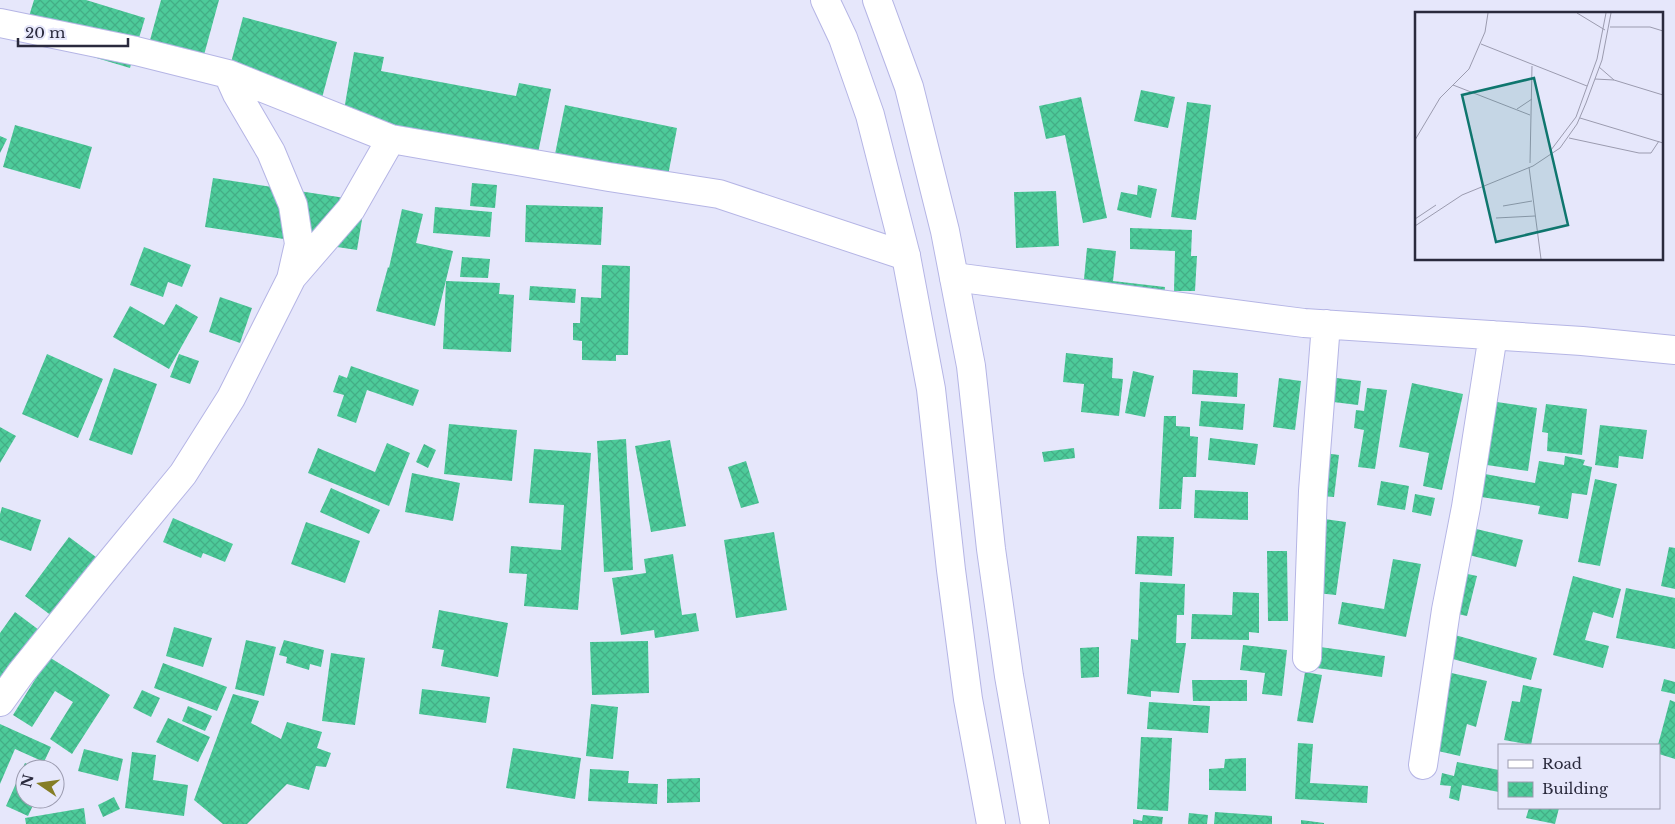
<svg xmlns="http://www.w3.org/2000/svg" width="1675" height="824" font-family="'Libre Baskerville',serif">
	<defs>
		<pattern id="building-cross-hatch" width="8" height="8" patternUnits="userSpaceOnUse" patternTransform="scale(1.25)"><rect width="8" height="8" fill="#4dcb9a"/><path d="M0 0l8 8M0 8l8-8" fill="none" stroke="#43ae86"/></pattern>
	</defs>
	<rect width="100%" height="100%" fill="#e6e7fb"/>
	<path fill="url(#building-cross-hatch)" d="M34,0H86L145,18L130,68L23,36Z
		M161,0H219L204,55L150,40Z
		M243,17L337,42L322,98L228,74Z
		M354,52L384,57L381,71L516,96L519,83L551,89L538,153L343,116Z
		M1141,90L1175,97L1168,128L1134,121Z
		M1081,97L1107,218L1083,223L1065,135L1046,139L1039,106Z
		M1187,102L1211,105L1196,220L1171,217Z
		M565,105L677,128L667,181L554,159Z
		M15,125L92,147L80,189L3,167Z
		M0,136L7,139L0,153Z
		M213,178L365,201L357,250L205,227Z
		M472,183L497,185L495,208L470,206Z
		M1138,185L1157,189L1151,218L1117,210L1121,192L1137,195Z
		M1056,191L1059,246L1016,248L1014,192Z
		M526,205L603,207L601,245L525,242Z
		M435,207L492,212L490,237L433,233Z
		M402,209L423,214L416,243L453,251L435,326L376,311L388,267L389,268Z
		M1130,228L1192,230L1191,256H1197L1195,291H1174L1175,251L1130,249Z
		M144,247L191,265L182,287L168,282L163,297L130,285Z
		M1087,248L1116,251L1113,281L1165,287L1163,309L1082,300Z
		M462,257L490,259L488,278L460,277Z
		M602,265L630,266L628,355H616V361L582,360V341L573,340V323H580L581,297L601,298Z
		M446,281L500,283L499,294L514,295L511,352L443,349Z
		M530,286L576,289L575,303L529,300Z
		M220,297L252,308L240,343L209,332Z
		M176,304L198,317L169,369L113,337L130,306L164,325Z
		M1066,353L1113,358L1112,378L1123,379L1119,416L1081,412L1084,384L1063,382Z
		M47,354L103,379L78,438L22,414Z
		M179,354L199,361L190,384L170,377Z
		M351,366L419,390L413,406L367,390L356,423L337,416L344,395L333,392L339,375L347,378Z
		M114,368L157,384L132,455L89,440Z
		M1193,370L1238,373L1237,397L1192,394Z
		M1133,371L1154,376L1145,417L1125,413Z
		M1328,377L1361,381L1358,405L1325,401Z
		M1279,378L1301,381L1295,430L1273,427Z
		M1412,383L1463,394L1442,490L1423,486L1429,453L1399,447Z
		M1367,388L1387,390L1375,469L1358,467L1364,430L1354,428L1356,410L1364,411Z
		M1201,401L1245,404L1243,430L1199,426Z
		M1490,401L1537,408L1528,471L1480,464Z
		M1546,404L1587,409L1582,455L1547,451L1548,433L1542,432Z
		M1164,416H1176V426L1190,427V436L1198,437L1196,477H1183L1181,509H1159Z
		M449,424L517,430L512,481L444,474Z
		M1600,425L1647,430L1643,459L1619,456L1618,468L1595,465Z
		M0,427L16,436L0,463Z
		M1210,438L1258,444L1255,465L1208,460Z
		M626,439L633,570L604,572L597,441Z
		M670,440L686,526L651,532L635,446Z
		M387,443L410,453L389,506L308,473L318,448L375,472Z
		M424,444L436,450L428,468L416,462Z
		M1074,448L1075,458L1044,462L1042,452Z
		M534,449L591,453L578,610L524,606L527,574L509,573L511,546L561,550L564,505L529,503Z
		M1324,453L1339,455L1334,497L1320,496Z
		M1565,456L1585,460L1583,465L1592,467L1587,495L1572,493L1568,519L1538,514L1540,506L1481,497L1485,474L1535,483L1539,461L1564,465Z
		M746,461L759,503L741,508L728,467Z
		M412,473L460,483L453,521L405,512Z
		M1595,479L1617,484L1600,566L1578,562Z
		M1381,481L1409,486L1405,510L1377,505Z
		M331,488L380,510L369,534L320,512Z
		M1195,490L1248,492V520L1194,518Z
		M1415,494L1435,498L1431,516L1412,512Z
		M2,507L41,520L31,551L0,540V514Z
		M173,518L233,544L225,562L203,553L201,558L163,542Z
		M1317,518L1346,522L1336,595L1307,592Z
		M306,522L360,541L345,583L291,564Z
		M1472,528L1523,540L1516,567L1465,554Z
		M774,532L787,610L736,618L724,540Z
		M1137,536L1174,537L1172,576L1135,574Z
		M69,537L100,560L56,619L25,596Z
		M1669,547L1675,548V589L1661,586Z
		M1267,551H1287L1288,621H1268Z
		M673,554L682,615L696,613L699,631L655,638L654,630L621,635L612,578L646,573L644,559Z
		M1393,559L1421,564L1406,637L1338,624L1342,602L1384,609Z
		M1463,573L1477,576L1467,616L1453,613Z
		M1573,576L1621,589L1613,618L1593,612L1585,640L1609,646L1603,668L1553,655Z
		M1140,582L1185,584L1184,615H1177L1176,643H1186L1179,693L1151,691V697L1127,694L1131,639L1138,640Z
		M1626,588L1675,598V649L1616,638Z
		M1233,592L1259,593V633L1249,632V640L1191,639L1192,614L1232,615Z
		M439,610L508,623L498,677L441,666L444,650L432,648Z
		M15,612L43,633L0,688V633Z
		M174,627L212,638L203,667L166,656Z
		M1455,635L1537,658L1531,680L1449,658Z
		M246,640L276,647L264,696L235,689Z
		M284,640L324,650L321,667L310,664L309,670L286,663L287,657L279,655Z
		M648,641L649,693L592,695L590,642Z
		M1243,645L1287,650L1282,696L1262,694L1265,673L1240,670Z
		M1099,647V677L1081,678L1080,648Z
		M1320,647L1385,656L1382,677L1317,668Z
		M331,653L365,658L355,725L322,721Z
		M49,657L110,695L72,754L50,739L73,702L55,691L32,727L13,715Z
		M163,663L227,687L217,711L154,688Z
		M1305,672L1322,675L1313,723L1297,721Z
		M1447,672L1487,681L1476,727L1467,724L1460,756L1429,749Z
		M1664,679L1675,682V694L1661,691Z
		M1192,680H1247V701H1193Z
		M1523,685L1542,689L1531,745L1504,740L1512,701L1520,702Z
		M422,689L490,697L486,723L419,714Z
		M142,690L160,698L151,717L133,708Z
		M233,694L259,701L251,723L281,739L287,722L322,732L317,748L331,753L326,767L316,766L309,790L287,784L247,824H223L194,800Z
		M1670,700L1675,702V759L1659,754L1658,745Z
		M1149,702L1210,706L1208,733L1147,729Z
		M591,704L618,707L613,759L586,756Z
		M188,706L212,716L205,731L182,721Z
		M168,718L210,737L198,762L156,742Z
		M0,724L51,747L44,762L15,749L0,784Z
		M1141,737L1172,738L1168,811L1137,809Z
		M1298,743L1313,744L1310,783L1368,786L1367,803L1295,799Z
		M513,748L581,758L575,799L506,788Z
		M84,749L123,759L118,781L78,771Z
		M132,752L156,755L153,780L188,785L184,816L125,808Z
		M1246,758V791L1209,790V769L1224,768L1225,759Z
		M1457,762L1499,770V792L1462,785L1459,801L1449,798L1451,786L1440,785L1442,773L1454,776Z
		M25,763L38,769H25V799H36L28,816L6,806Z
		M590,769L629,771L628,783L658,784L657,804L588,801Z
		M700,778V802L667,803V779Z
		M114,797L120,809L103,817L98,805Z
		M84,808L86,824H26L25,818Z
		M1529,808H1559L1555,824L1526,818Z
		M1215,812L1272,816V824H1214Z
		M1189,813L1208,815L1207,824H1188Z
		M1143,815L1163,817L1162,824H1133V819L1142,821Z
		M1301,820L1324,823V824H1301Z"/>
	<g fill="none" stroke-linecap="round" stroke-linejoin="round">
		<defs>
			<path id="minor" d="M0,23L136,51L228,74L391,139L609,177L719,194L906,256
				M293,276L351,209L391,139
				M954,277L1304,323L1582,341L1675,350
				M1307,658L1313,491L1326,324
				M0,702L21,673L99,576L183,474L231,398L291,279L299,244L293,205L271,152L237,94L228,74
				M1423,765L1446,610L1466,507L1493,335"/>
			<path id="highway" d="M825,0L843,38L870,115L906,256L931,389L951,570L968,699L991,824
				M877,0L909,87L945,231L971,366L991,549L1009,676L1035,824"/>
		</defs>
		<use href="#minor" stroke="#b5b5e5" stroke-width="30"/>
		<use href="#highway" stroke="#b5b5e5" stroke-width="30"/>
		<use href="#minor" stroke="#fff" stroke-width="28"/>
		<use href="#highway" stroke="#fff" stroke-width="28"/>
	</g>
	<g transform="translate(1415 12)">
		<rect width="248" height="248" fill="#e6e7fb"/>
		<path fill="none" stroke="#9b9baf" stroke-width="1" d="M162,1L190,18M195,15H235L248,19M66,32L172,74M184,55L199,68M180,67L199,68L248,83M38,73L115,103M102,97L117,87M165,106L248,131M154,126L224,141H236L244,129M0,128L25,86L54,57L70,20L73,1M136,138L161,105L182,47L191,1M115,151L117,54M114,155L126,247M88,194L117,189M81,206L120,204M0,207L21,193M0,214L47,183L118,154L145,136L162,112L171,91L187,48L196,1"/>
		<path fill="#0f766e" fill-opacity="0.15" stroke="#0f766e" stroke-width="2.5" d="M119,66L153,213L81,230L47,83Z"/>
		<rect width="248" height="248" fill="none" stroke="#2a2a3d" stroke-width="2.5"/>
	</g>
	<rect x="1498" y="744" width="162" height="65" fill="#e6e7fb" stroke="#9b9baf"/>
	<rect x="1508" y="760" width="25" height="8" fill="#ffffff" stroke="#9b9baf"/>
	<text x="1542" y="769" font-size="15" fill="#2a2a3d">Road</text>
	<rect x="1508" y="782" width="25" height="15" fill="url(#building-cross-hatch)" stroke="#9b9baf"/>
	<text x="1542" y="794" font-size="15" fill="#2a2a3d">Building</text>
	<g transform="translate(40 784) rotate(283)"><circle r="24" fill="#e6e7fb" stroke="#9b9baf"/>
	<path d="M0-4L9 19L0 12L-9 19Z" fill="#857d24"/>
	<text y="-8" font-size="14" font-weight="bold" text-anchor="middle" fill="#2a2a3d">N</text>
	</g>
	<path d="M18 38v8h110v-8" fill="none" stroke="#2a2a3d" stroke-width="2.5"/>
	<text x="25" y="38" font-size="15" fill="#2a2a3d" stroke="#e6e7fb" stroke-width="4" paint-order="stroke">20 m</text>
</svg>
